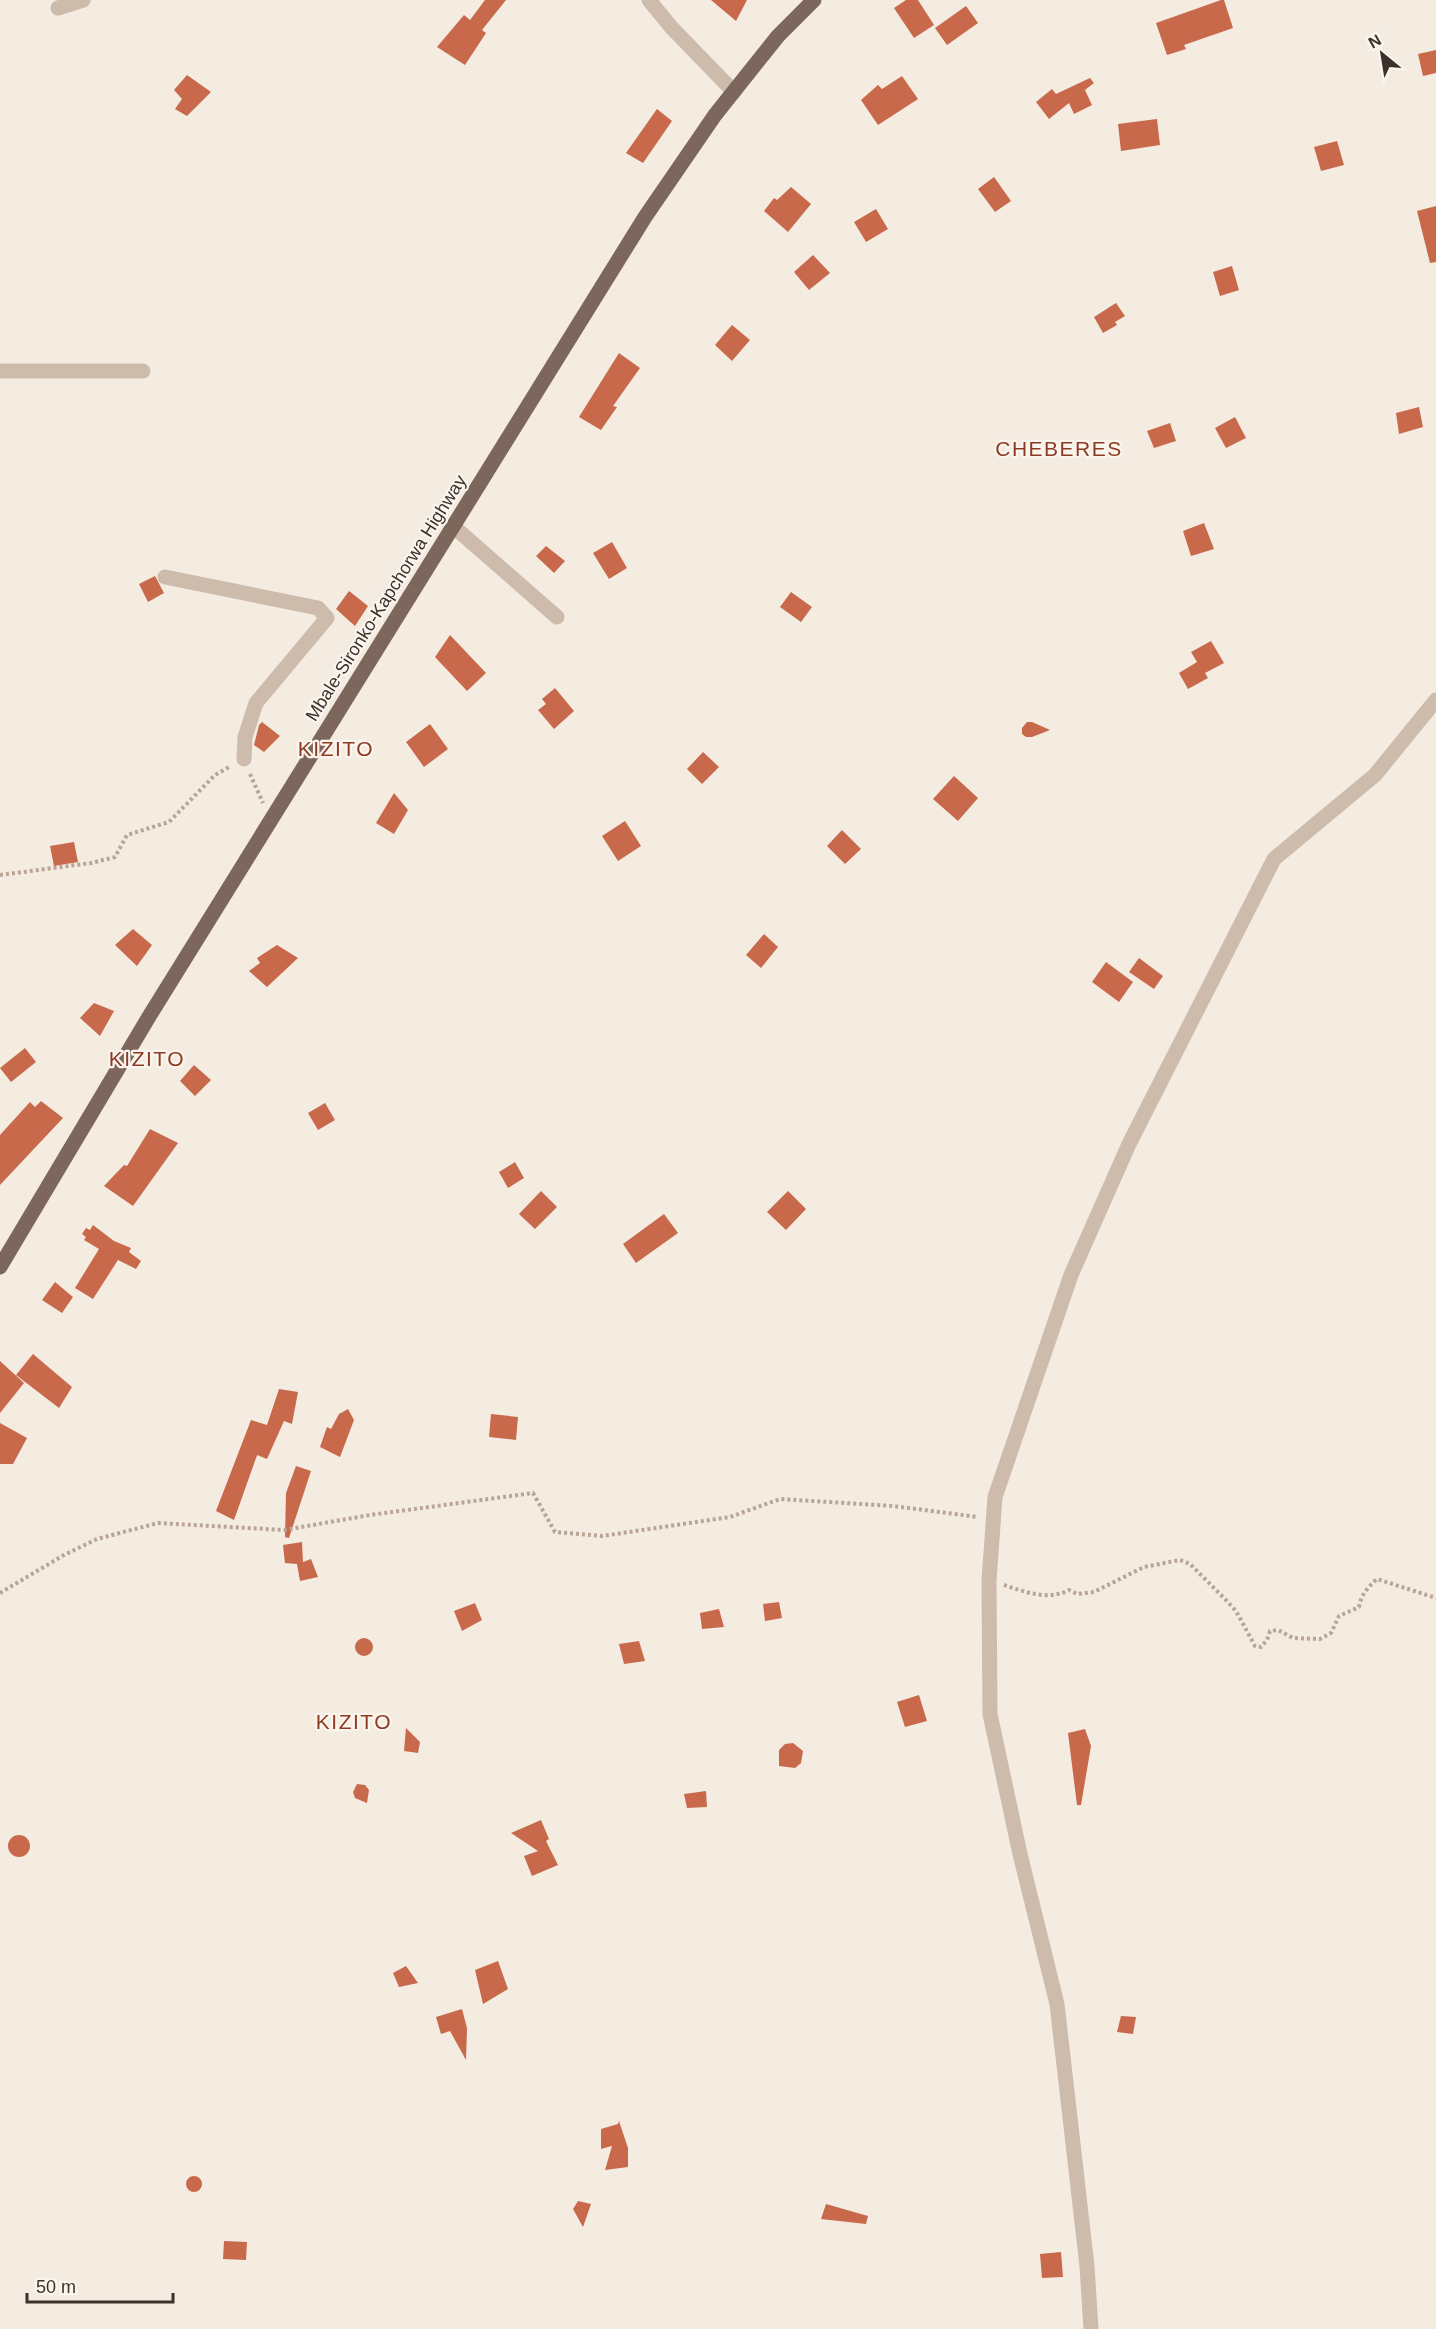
<svg xmlns="http://www.w3.org/2000/svg" width="1436" height="2329" font-family="Helvetica,sans-serif">
	<rect width="100%" height="100%" fill="#f4ebe1"/>
	<path fill="#c8694b" d="M485,0H506L482,30L486,33L465,65L437,47L464,15L470,20Z
		M711,0H747L736,21Z
		M906,0H918L934,25L914,38L894,8Z
		M1221,0H1224L1233,28L1184,45L1186,49L1167,55L1156,23Z
		M966,6L978,23L947,45L935,28Z
		M1436,50V73L1423,76L1418,54Z
		M187,75L211,92L187,116L175,109L182,99L174,90Z
		M902,76L918,99L878,125L861,100L878,85L882,89Z
		M1090,78L1094,83L1085,90L1092,105L1074,114L1069,103L1049,119L1036,102L1052,89L1056,94Z
		M657,109L672,121L643,163L626,153Z
		M1157,119L1160,145L1121,151L1118,124Z
		M1337,141L1344,165L1321,171L1314,147Z
		M994,177L1011,201L995,212L978,189Z
		M791,187L811,204L788,232L764,211L774,198L777,200Z
		M1436,206V262L1430,263L1417,211Z
		M876,209L888,229L866,242L854,222Z
		M813,255L830,273L809,290L794,272Z
		M1232,266L1239,290L1220,296L1213,272Z
		M1116,303L1125,316L1115,322L1117,325L1103,333L1094,317Z
		M732,325L750,340L732,361L715,345Z
		M619,353L640,368L613,406L617,407L601,430L579,417Z
		M1419,407L1423,427L1399,434L1396,413Z
		M1235,417L1246,438L1226,448L1215,428Z
		M1170,423L1176,441L1154,448L1147,431Z
		M1204,523L1214,549L1191,556L1183,531Z
		M612,542L627,568L609,579L593,553Z
		M546,546L565,561L554,573L536,556Z
		M155,576L164,593L148,602L139,584Z
		M349,591L368,606L355,626L336,609Z
		M791,592L812,607L801,622L780,607Z
		M450,635L486,673L467,691L435,657Z
		M1211,641L1224,663L1205,673L1208,678L1188,689L1179,673L1197,662L1191,652Z
		M555,688L574,711L554,729L538,710L546,704L542,699Z
		M262,722L280,736L264,752L254,745L259,725Z
		M1027,722H1032L1050,730L1032,737H1026L1022,734V728Z
		M430,724L448,749L424,767L406,742Z
		M703,752L719,767L702,784L687,769Z
		M954,776L978,798L958,821L933,799Z
		M394,793L408,810L394,834L376,823Z
		M625,821L641,846L618,861L602,836Z
		M842,830L861,849L845,864L827,846Z
		M74,842L78,862L54,866L50,846Z
		M133,929L152,945L137,966L115,945Z
		M764,934L778,947L761,968L746,955Z
		M277,945L298,958L267,987L249,971L260,963L257,958Z
		M1139,958L1163,976L1154,989L1129,972Z
		M1106,962L1133,982L1119,1002L1092,982Z
		M94,1003L114,1011L100,1036L80,1018Z
		M25,1048L36,1062L11,1082L0,1068Z
		M194,1065L211,1080L195,1096L180,1081Z
		M41,1101L63,1118L0,1185V1135L30,1102L35,1107Z
		M325,1103L335,1120L318,1130L308,1113Z
		M150,1129L178,1143L133,1206L104,1186L124,1165L127,1166Z
		M515,1162L524,1178L508,1188L499,1172Z
		M541,1191L557,1207L535,1229L519,1214Z
		M788,1191L806,1209L786,1230L767,1212Z
		M664,1214L678,1233L636,1263L623,1244Z
		M93,1225L114,1241L131,1248L129,1252L141,1261L136,1269L118,1260L93,1299L75,1288L99,1249L84,1240L86,1237L82,1234L86,1228L90,1230Z
		M55,1282L73,1297L62,1313L42,1300Z
		M33,1354L72,1387L59,1408L16,1375Z
		M0,1361L24,1383L0,1413Z
		M279,1389L298,1392L292,1424L284,1421L267,1459L257,1455L261,1444L234,1520L216,1511L251,1420L267,1425Z
		M348,1409L354,1420L340,1457L320,1447L327,1427L331,1429L339,1414Z
		M491,1414L518,1417L516,1440L489,1437Z
		M0,1423L27,1438L13,1464H0Z
		M296,1466L311,1471L289,1538L285,1537L286,1493Z
		M302,1542L303,1562L311,1559L318,1577L300,1581L297,1564L285,1563L283,1545Z
		M779,1602L782,1618L765,1621L763,1604Z
		M475,1603L482,1620L462,1631L454,1611Z
		M719,1609L724,1627L702,1629L700,1613Z
		M355 1647a9 9 0 1 1 18 0a9 9 0 1 1-18 0Z
		M639,1641L645,1661L624,1664L619,1644Z
		M919,1695L927,1721L905,1727L897,1702Z
		M406,1728L420,1742L418,1753L404,1751Z
		M1085,1729L1091,1746L1081,1805H1077L1068,1733Z
		M793,1743L803,1751L801,1763L795,1768L779,1766V1750L785,1744Z
		M357,1784L365,1785L369,1790L367,1803L355,1798L353,1792Z
		M706,1791L707,1807L687,1808L684,1794Z
		M541,1820L549,1839L546,1841L558,1865L532,1876L524,1856L538,1851L511,1833Z
		M8 1846a11 11 0 1 1 22 0a11 11 0 1 1-22 0Z
		M498,1961L508,1989L483,2004L475,1970Z
		M406,1966L418,1983L399,1987L393,1973Z
		M462,2009L467,2028L466,2060L450,2031L441,2034L436,2017Z
		M1121,2016L1136,2017L1133,2034L1117,2032Z
		M619,2121L628,2148V2167L605,2170L612,2146L601,2149V2129L618,2124Z
		M186 2184a8 8 0 1 1 16 0a8 8 0 1 1-16 0Z
		M578,2201L591,2204L583,2227L573,2209Z
		M826,2204L868,2216L866,2224L821,2219Z
		M224,2241L247,2242L246,2260L223,2259Z
		M1061,2252L1063,2277L1042,2278L1040,2254Z"/>
	<g fill="none" stroke-linecap="round" stroke-linejoin="round">
		<path stroke="#b9a596" stroke-width="4" stroke-dasharray="3 3" stroke-linecap="butt" d="M250,774L263,803
			M0,875L91,863L115,857L127,835L169,822L215,775L231,766
			M1004,1585C1025,1592 1048,1601 1069,1590L1077,1594L1094,1592L1144,1567L1180,1560L1190,1564L1225,1599L1236,1611L1255,1646L1261,1647L1267,1640L1270,1631L1278,1630L1293,1638L1320,1639L1331,1633L1339,1616L1359,1607C1361,1595 1368,1587 1377,1579L1436,1598
			M0,1593L64,1555L97,1539L158,1523L284,1530L370,1515L533,1493L555,1532L602,1536L730,1517L780,1499L893,1506L978,1517"/>
		<path stroke="#cdbbac" stroke-width="15" d="M649,0L671,27L734,92
			M58,8L83,0
			M0,371H143
			M453,526L557,617
			M165,577L318,608L327,618L256,703L245,737L244,759
			M1091,2329L1087,2266L1057,2004L1020,1854L990,1714L989,1581L995,1497L1071,1275L1129,1144L1274,859L1375,775L1436,700"/>
		<path stroke="#7d675c" stroke-width="15" d="M0,1267L150,1015L645,217L715,115L778,36L814,0"/>
	</g>
	<g text-anchor="middle" stroke-width="4.5" stroke-linejoin="round" paint-order="stroke">
		<g font-size="18" fill="#3b302b" stroke="#fbf5ee">
			<text transform="translate(386 598) rotate(-58)" y="6">Mbale-Sironko-Kapchorwa Highway</text>
		</g>
		<g font-size="21" letter-spacing="1.5" fill="#8c3b22" stroke="#fbf5ee">
			<text x="1059" y="456">CHEBERES</text>
			<text x="336" y="756">KIZITO</text>
			<text x="147" y="1066">KIZITO</text>
			<text x="354" y="1729">KIZITO</text>
		</g>
	</g>
	<g transform="translate(1382 54) rotate(330)" stroke="#fbf5ee" stroke-width="4.5" paint-order="stroke">
	<path d="M0-4.5L10 22L0 15L-10 22Z" fill="#3b302b"/>
	<text y="-9" font-size="16" font-weight="bold" text-anchor="middle" fill="#3b302b">N</text>
	</g>
	<path d="M27 2293v9h146v-9" fill="none" stroke="#3b302b" stroke-width="3"/>
	<text x="36" y="2293" font-size="18" fill="#3b302b" stroke="#fbf5ee" stroke-width="4.5" paint-order="stroke">50 m</text>
</svg>
